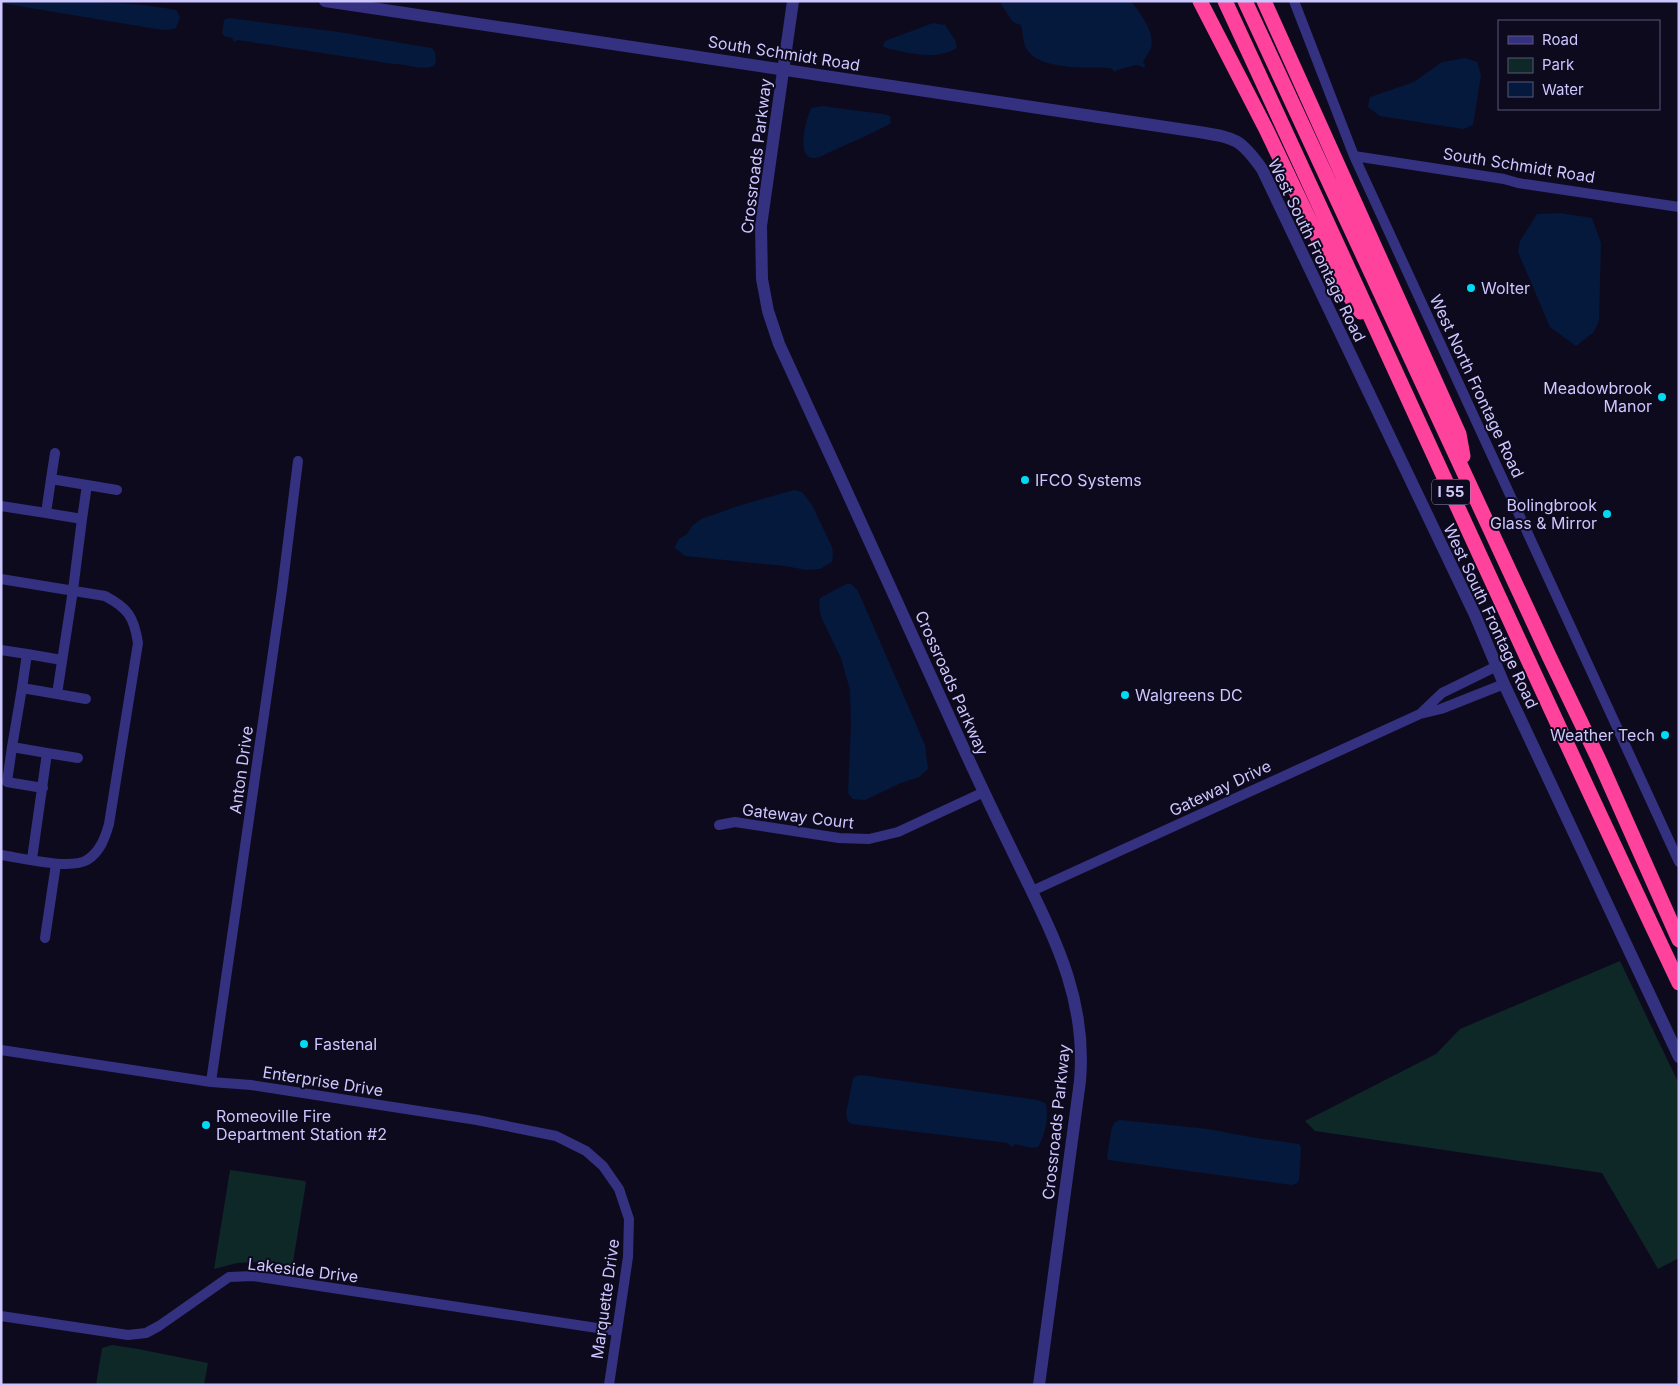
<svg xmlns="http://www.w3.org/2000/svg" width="1680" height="1386" font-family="Inter,sans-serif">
	<rect width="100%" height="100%" fill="#0e0a1e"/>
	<path fill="#0d2827" d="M1620,961L1679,1084V1258L1658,1269L1602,1173L1315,1131L1305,1121L1436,1054L1460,1029Z
		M230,1170L305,1181L306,1183L292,1268L258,1262L237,1263L214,1269Z
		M112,1345L138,1349L208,1363L204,1385H96L102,1348Z"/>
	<path fill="#05193c" d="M1,1C55,1 124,0 176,10L180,17L176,28L167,30L157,29L1,3Z
		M999,1H1131C1140,14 1155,30 1151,48C1149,53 1145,57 1143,62L1145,65L1144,68L1138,65H1135L1117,70L1115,72L1111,68C1089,67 1038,71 1026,48C1023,42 1023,33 1021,25L1013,22Z
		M229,18L339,32L425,47L432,48L435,52L436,61L434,66C420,71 408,64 394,64L238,40L234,42L232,38L224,36L222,33L224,20Z
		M933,23L945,25L955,40L957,48C935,61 909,53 886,48L883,46L885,41Z
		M1465,58L1477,62L1481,75L1473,125L1463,129L1380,116L1368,107L1370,97L1414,82L1442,62Z
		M822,106L883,114L890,116L891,122L888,125C870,134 851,143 832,151C827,153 820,158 815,158C794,159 807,118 811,108Z
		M1560,213L1592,218L1601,243L1599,320L1594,332L1576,346L1550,327L1518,252L1520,241L1537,214Z
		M794,490L802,492L812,505L832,547L833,554L832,562L820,569L806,570L785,566L685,556L675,548L676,544L679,539L687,534L692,526L701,519L741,505Z
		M846,584H851L858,591L925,745L928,769L919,777L901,783L865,800L853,799L848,793L851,726L850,690L841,658L822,619L819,607L820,598Z
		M861,1075L1037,1100L1045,1103C1050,1114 1045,1136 1038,1147L1032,1148L1015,1144L1012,1147L1008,1143L852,1124L848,1122L846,1114L853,1079L856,1076Z
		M1120,1120L1208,1129L1250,1137L1299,1144L1301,1148L1299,1180L1297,1183L1292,1185L1108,1160L1107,1156L1112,1127L1115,1122Z"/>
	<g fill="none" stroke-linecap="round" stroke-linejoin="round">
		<path stroke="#343181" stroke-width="10" d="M1294,1L1354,156L1679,862
			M1354,156L1504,179L1518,183L1679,207
			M51,479L55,453
			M87,485L117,490
			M1,506L46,513
			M1,579L105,596C128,608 134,617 138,643L109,824C105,838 100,852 87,860C70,870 21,858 1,855
			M1,650L27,654
			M62,660L27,654L22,688L57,694L73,590L82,519L46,513L51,479L87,485L82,519
			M57,694L86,699
			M1421,713L1442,693L1497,666
			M12,747L22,688
			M47,753L78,758
			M719,825L735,822L839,838L869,839L898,832L984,792
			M32,859L47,753L12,747L7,782L43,788
			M1032,891L1420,714L1441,709L1504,684
			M45,938L56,864
			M1,1050L211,1082L251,1085L477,1120L556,1136L586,1151L603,1166L619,1189L629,1219L628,1257L609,1385
			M211,1082L282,590L298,461
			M1,1316L128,1335L146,1333L159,1326L229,1277L253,1276L617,1331"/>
		<path stroke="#343181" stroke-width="12" d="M325,1L1199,132C1235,138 1240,138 1262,169L1475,615L1504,684L1679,1057
			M793,1L761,226L762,279L768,311L779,344C841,478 902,612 963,747C982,789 1002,830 1022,871C1056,941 1087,1001 1080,1081L1039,1385"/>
		<path stroke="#ff429c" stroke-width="15" d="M1200,1L1266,129L1338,280L1361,312
			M1225,1C1377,328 1524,657 1679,983
			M1245,1L1549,656L1599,760L1679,940
			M1264,1L1459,434L1463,456"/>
	</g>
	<g fill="#00daf2" stroke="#0e0a1e" stroke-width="2">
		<circle cx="1471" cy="288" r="5"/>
		<circle cx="1662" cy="397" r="5"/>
		<circle cx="1025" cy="480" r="5"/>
		<circle cx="1607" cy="514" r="5"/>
		<circle cx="1125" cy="695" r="5"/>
		<circle cx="1665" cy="735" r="5"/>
		<circle cx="304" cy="1044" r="5"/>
		<circle cx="206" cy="1125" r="5"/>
	</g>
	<g text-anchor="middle" stroke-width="4" stroke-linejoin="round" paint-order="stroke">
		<rect fill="#0e0a1e" stroke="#948ebc" stroke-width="1" x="1432" y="479.5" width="38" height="25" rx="4"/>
		<g font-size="15" font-weight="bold" fill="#cdc7ff">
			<text x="1451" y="497">I 55</text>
		</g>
		<g font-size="16" fill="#cdc7ff" stroke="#0e0a1e">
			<text transform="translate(784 53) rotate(9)" y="6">South Schmidt Road</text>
			<text transform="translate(756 156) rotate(-83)" y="6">Crossroads Parkway</text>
			<text transform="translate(1519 165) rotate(9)" y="6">South Schmidt Road</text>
			<text transform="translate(1317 250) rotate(64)" y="6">West South Frontage Road</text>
			<text transform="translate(1477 386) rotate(65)" y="6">West North Frontage Road</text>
			<text transform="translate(1491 616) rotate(65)" y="6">West South Frontage Road</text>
			<text transform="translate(952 683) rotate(66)" y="6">Crossroads Parkway</text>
			<text transform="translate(241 770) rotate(-82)" y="6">Anton Drive</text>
			<text transform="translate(1220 788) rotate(-25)" y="6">Gateway Drive</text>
			<text transform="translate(798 816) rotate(7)" y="6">Gateway Court</text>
			<text transform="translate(323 1081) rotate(9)" y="6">Enterprise Drive</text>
			<text transform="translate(1056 1122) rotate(-84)" y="6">Crossroads Parkway</text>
			<text transform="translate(303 1270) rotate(7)" y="6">Lakeside Drive</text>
			<text transform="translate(605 1299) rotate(-82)" y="6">Marquette Drive</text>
		</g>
		<g font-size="16" fill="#cdc7ff" stroke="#0e0a1e" text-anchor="start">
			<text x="1481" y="294">Wolter</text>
			<text x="1652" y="394" text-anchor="end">Meadowbrook<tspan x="1652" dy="18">Manor</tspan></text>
			<text x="1035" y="486">IFCO Systems</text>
			<text x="1597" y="511" text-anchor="end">Bolingbrook<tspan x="1597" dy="18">Glass &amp; Mirror</tspan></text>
			<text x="1135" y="701">Walgreens DC</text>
			<text x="1655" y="741" text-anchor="end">Weather Tech</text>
			<text x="314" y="1050">Fastenal</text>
			<text x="216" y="1122">Romeoville Fire<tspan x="216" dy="18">Department Station #2</tspan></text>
		</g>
	</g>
	<rect width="1680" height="1386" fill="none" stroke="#cdc7ff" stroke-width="5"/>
	<rect x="1498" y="20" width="162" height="90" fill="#0e0a1e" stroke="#5a5678"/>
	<rect x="1508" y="36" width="25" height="8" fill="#343181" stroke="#5a5678"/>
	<text x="1542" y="45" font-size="15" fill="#cdc7ff">Road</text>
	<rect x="1508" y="58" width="25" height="15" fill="#0d2827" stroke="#5a5678"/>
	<text x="1542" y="70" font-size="15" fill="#cdc7ff">Park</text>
	<rect x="1508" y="82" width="25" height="15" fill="#05193c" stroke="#5a5678"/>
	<text x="1542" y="95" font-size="15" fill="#cdc7ff">Water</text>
</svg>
